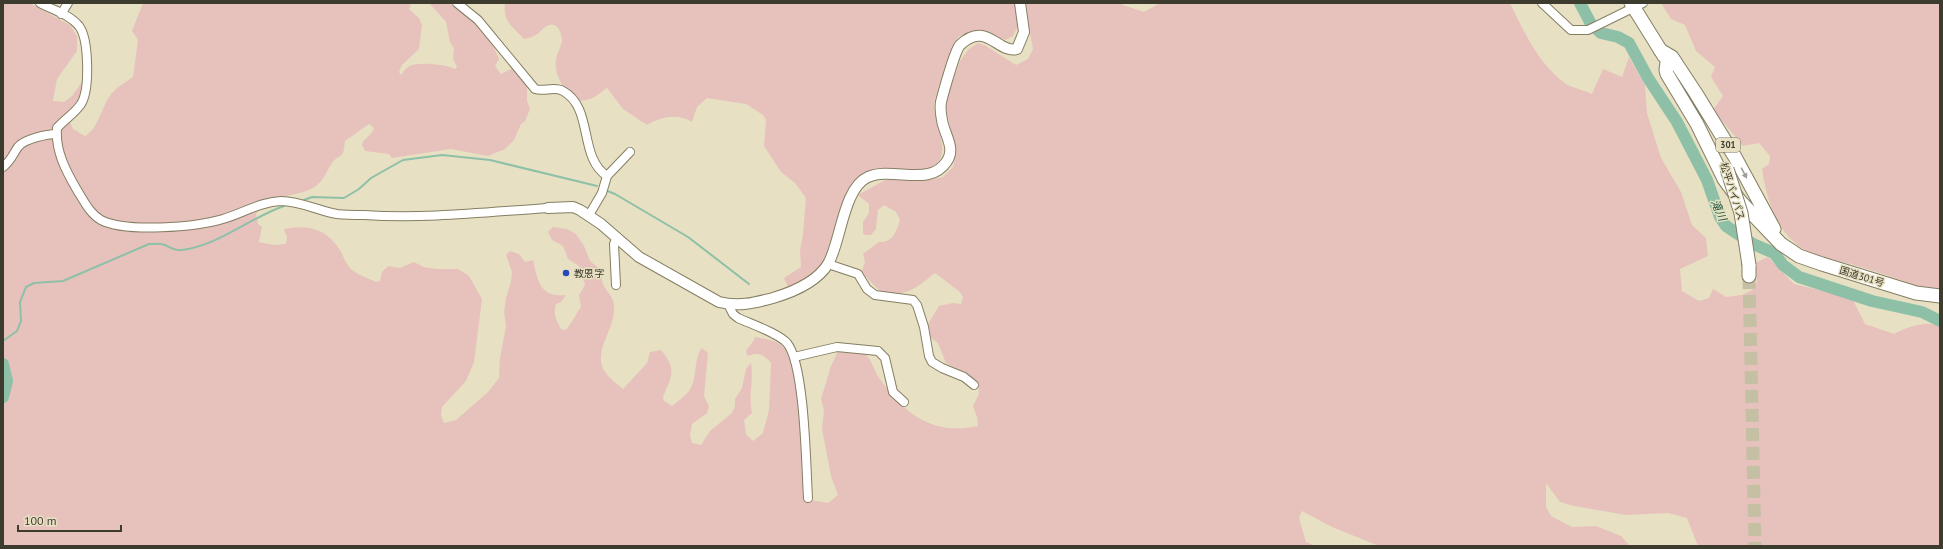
<svg xmlns="http://www.w3.org/2000/svg" width="1943" height="549" font-family="'PT Sans','Noto Sans JP',sans-serif">
	<rect width="100%" height="100%" fill="#e7e0c2"/>
	<path fill="#e7c2bd" d="M3,3H29L70,25L77,36V51L57,79L53,101L64,102L72,96L82,82C85,94 74,105 66,113L73,129L85,136C98,129 101,109 109,97C115,88 124,83 133,77L138,40L132,31L143,3H409L411,5L409,9L419,18L422,25L419,49L402,65L399,72L401,75C403,72 405,69 408,67C415,61 447,64 455,69L457,67L453,59L454,48L450,42L446,22L429,3H454L468,14L489,37L499,59L495,66L501,74L515,67L527,86V101L530,109L525,121L521,124L514,140L505,149L488,156L451,149L392,158L389,154L365,151L362,145C364,137 372,136 374,128L369,124L345,141C343,162 340,152 332,163C327,170 325,178 318,184C309,194 280,197 267,199L256,214L258,224L262,227L259,242L274,245L286,244L287,237L284,229C308,224 327,229 340,250C344,257 345,263 351,269C357,275 368,278 376,282L380,281L382,272L388,266L400,268L414,262L424,267L437,269H458L469,276L482,299L474,362L466,381L442,407L441,415L444,423L456,420L488,392L499,378L500,358L506,326L504,312L506,298L511,282L512,272L506,255L510,251L519,254L525,262L533,260C538,281 540,298 566,295L561,302L556,304C553,314 556,320 561,329L566,330C572,323 575,315 581,307L579,295L585,285L579,266L568,259L563,246L552,240L548,232L553,227L567,229L576,234L584,246L590,261L602,271C599,292 615,290 614,310C614,331 592,352 605,372C609,378 617,384 623,389L647,363L650,352L661,350C677,369 672,375 663,397L664,401L672,406C677,402 684,397 689,391C698,379 693,358 702,348L708,353L704,396L709,406L707,413L692,424L690,435L692,443L701,445L710,431L732,413L735,406V399L742,388L746,369L751,363C754,381 748,395 752,413L744,420L746,434L753,441L763,433L769,410L771,363C764,354 757,352 748,356L746,352C748,346 753,344 755,337C764,339 778,340 784,348C803,376 804,463 805,499L828,503L838,495L831,476L822,429L824,410L821,399L831,366L838,351C846,352 859,350 866,355C873,361 874,372 880,379C905,414 932,436 978,426L977,417L973,406L979,394L978,381L946,363L938,343L931,338L928,324L939,306L953,303L961,304L963,297L960,292L935,273C916,288 909,295 884,294C880,291 863,275 862,271L865,262L863,254L879,242C893,243 896,232 900,220L896,212L884,205L878,210L876,229L871,235H865L863,233V222L869,213V204L858,195L885,180H930L943,177L953,167L956,154L945,104L960,61L969,49L978,43L986,46L1016,65L1028,59L1033,49L1024,3H1121L1123,5L1144,12L1160,3H1510C1524,32 1539,65 1566,84C1573,88 1584,90 1592,94L1603,69L1622,77L1629,57L1645,85L1647,113L1661,158L1681,192L1692,225L1706,238L1708,256L1680,269L1682,291L1699,301L1709,298L1713,289L1726,297L1742,295L1752,290L1757,282L1755,263L1768,257L1794,284L1852,298L1865,324L1894,334C1908,327 1924,320 1940,326V546H1698L1687,518L1668,513L1626,515L1574,506L1560,502L1546,483V507L1551,516L1572,527L1596,526L1621,536L1630,546H1379L1332,527L1302,511L1299,518L1306,542L1316,546H3Z
		M505,3H1015L1018,26L1013,36L1005,40C982,31 981,26 958,37C950,53 936,89 934,105C933,122 948,143 940,159C928,182 875,158 853,182C847,189 843,200 840,209C836,224 829,254 820,266C812,276 800,283 788,287L784,278L801,267L800,251L803,234L806,198L795,183L781,172L764,146L766,120L763,115L746,104L707,98L697,107L692,122C677,113 661,117 647,125L623,109L607,88C601,92 594,99 586,100C571,104 557,80 556,68C554,58 560,50 562,41C562,36 559,26 554,25C546,23 542,31 536,35C533,37 528,38 524,39C512,26 503,22 505,3Z
		M1661,3H1940V292L1933,291C1908,283 1883,273 1857,266C1844,261 1829,260 1816,255C1779,242 1767,203 1762,169L1769,164L1770,156L1759,143L1743,146L1713,110L1723,96L1711,77L1715,67L1696,51L1685,25L1671,19Z"/>
	<g fill="none" stroke-linecap="round" stroke-linejoin="round">
		<path stroke="#8ec0a8" stroke-width="2" d="M605,190L615,194L688,237L749,284
			M304,200L312,197L344,198L359,189L371,178L403,160L442,155L490,160L597,186
			M3,341L17,331L21,321L20,302L26,287L34,283L63,281L149,244C154,244 160,243 165,245C171,248 175,251 182,250C220,245 249,218 284,206"/>
		<path stroke="#8ec0a8" stroke-width="12" d="M1580,3L1591,24L1601,33L1618,37L1629,43L1648,78L1677,122L1707,180L1720,217L1726,226L1753,244L1774,253L1783,265L1799,277L1872,301L1922,312L1940,321
			M3,364L7,381L3,397"/>
		<path stroke="#c5bfa4" stroke-width="13" stroke-dasharray="13 6" stroke-linecap="butt" d="M1749,276L1755,546"/>
		<defs>
			<path id="minor" d="M40,3C53,10 69,14 79,26C89,39 90,90 81,104C75,113 64,120 57,128C55,151 66,171 77,190C84,201 90,214 101,220C126,233 196,227 223,219C243,213 260,202 281,201C300,201 319,211 337,214C346,215 355,215 364,215C426,219 487,212 548,208
				M457,3L478,20L535,89C544,92 554,86 563,91C594,108 578,157 607,176
				M1542,3L1571,30H1588L1643,3
				M61,14L68,3
				M3,167C11,161 13,154 18,147C24,139 47,134 57,134
				M589,215L602,193L607,176L630,152
				M828,264L858,274L867,289L875,295L913,300L917,305L924,327L929,356L932,362L942,368L964,377L974,385
				M616,285L614,244L617,237
				M728,304L733,314L738,318C751,324 778,333 787,343C805,365 806,467 808,498
				M794,357L837,347L878,351L885,358L893,392L904,402"/>
			<path id="tertiary" d="M548,208L573,207L580,210L601,224L639,257L719,302C738,307 754,303 773,298C793,292 817,282 828,264C841,242 843,188 868,177C893,166 930,188 947,161C956,148 944,134 942,120C941,115 940,108 941,102C943,94 955,50 960,45C986,20 998,54 1017,49L1024,32L1020,3"/>
			<path id="trunk" d="M1631,3L1664,56
				M1660,50L1672,57L1695,92L1735,157L1774,229
				M1667,62L1666,70L1667,74L1697,124L1724,179L1740,201L1781,244L1799,256L1822,264L1916,293L1940,296
				M1749,265V276"/>
		</defs>
		<use href="#minor" stroke="#847e63" stroke-width="10"/>
		<use href="#tertiary" stroke="#847e63" stroke-width="12"/>
		<use href="#trunk" stroke="#847e63" stroke-width="15"/>
		<use href="#minor" stroke="#fff" stroke-width="8"/>
		<use href="#tertiary" stroke="#fff" stroke-width="10"/>
		<use href="#trunk" stroke="#fff" stroke-width="13"/>
		<defs>
			<path id="trunk-bridge" d="M1727,169L1741,213L1749,265"/>
		</defs>
		<use href="#trunk-bridge" stroke="#847e63" stroke-width="15" stroke-linecap="butt"/>
		<use href="#trunk-bridge" stroke="#fff" stroke-width="13"/>
	</g>
	<defs><path id="oneway-solid" d="M-6-.8H1V-3.2L6.5 0L1 3.2V.8H-6Z"/></defs>
	<use fill="#9e9c96" href="#oneway-solid" transform="translate(1744 173) rotate(62)"/>
	<circle fill="#264ab9" stroke="#e7e0c2" stroke-width="1.5" cx="566" cy="273" r="4"/>
	<g text-anchor="middle" stroke-width="3" stroke-linejoin="round" paint-order="stroke">
		<rect fill="#e7e0c2" stroke="#706c5a" stroke-width="1" x="1716" y="138" width="24" height="14" rx="3"/>
		<g font-size="9" font-weight="bold" fill="#3d3a2e">
			<text x="1728" y="148">301</text>
		</g>
		<g font-size="10" fill="#3d3a2e" stroke="#e7e0c2">
			<text transform="translate(1733 191) rotate(72)" y="4">松平バイパス</text>
			<text transform="translate(1862 276) rotate(17)" y="4">国道301号</text>
		</g>
		<g font-size="10" fill="#3d3a2e" stroke="#e7e0c2" text-anchor="start">
			<text x="574" y="277">教恩字</text>
		</g>
		<g font-size="11" font-style="italic" fill="#1d5a42" stroke="#e7e0c2">
			<text transform="translate(1719 210) rotate(66)" y="4">滝川</text>
		</g>
	</g>
	<rect width="1943" height="549" fill="none" stroke="#3d3a2e" stroke-width="8"/>
	<path d="M18 525v6h103v-6" fill="none" stroke="#3d3a2e" stroke-width="2"/>
	<text x="24" y="525" font-size="12" fill="#3d3a2e" stroke="#e7e0c2" stroke-width="3" paint-order="stroke">100 m</text>
</svg>
